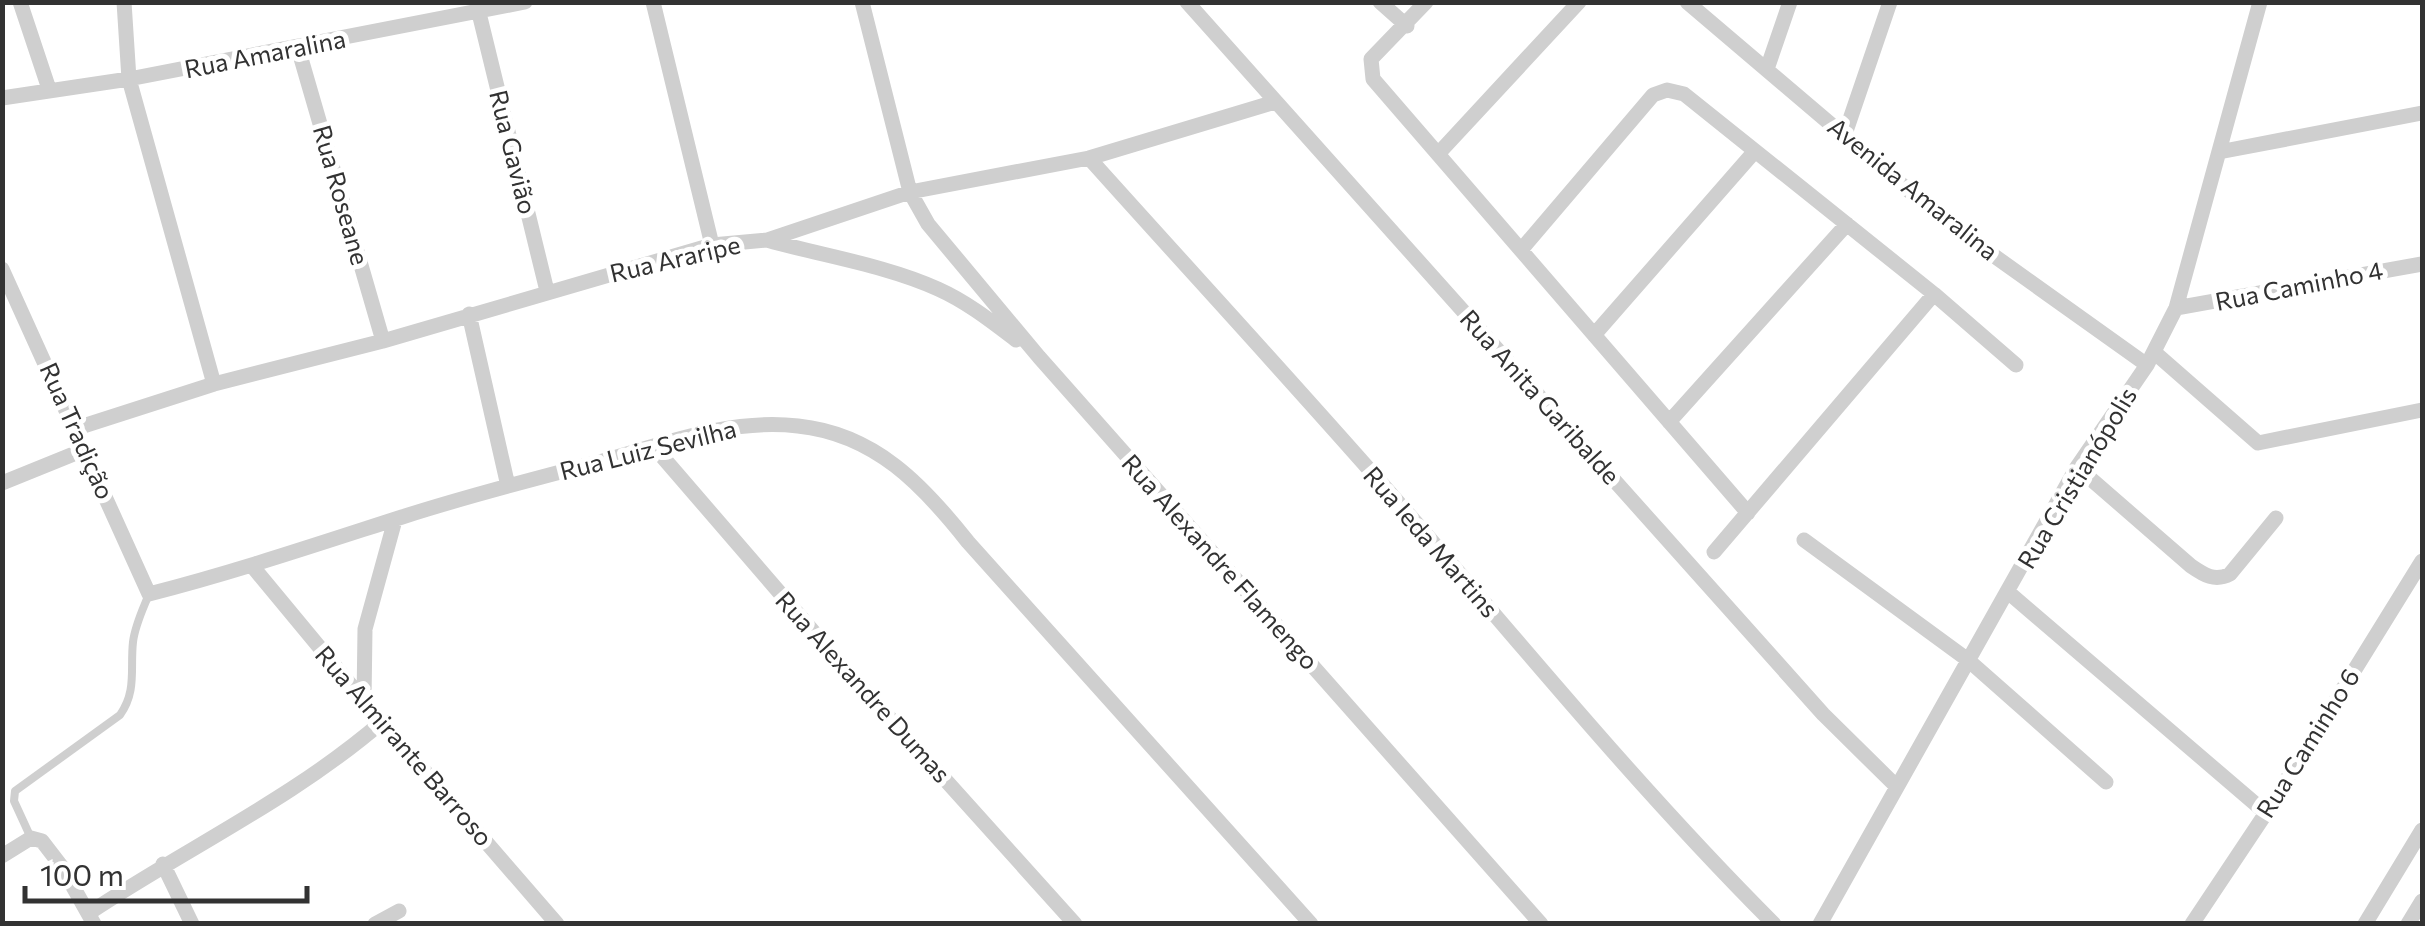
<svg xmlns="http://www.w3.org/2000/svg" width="2425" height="926" font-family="Commissioner,sans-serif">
	<rect width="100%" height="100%" fill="#fff"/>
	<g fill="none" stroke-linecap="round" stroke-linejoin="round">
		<path stroke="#cfcfcf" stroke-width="8" d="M31,838L14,801L15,791L120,715C137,691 130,669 133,642C135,625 143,609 149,594"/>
		<path stroke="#cfcfcf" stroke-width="15" d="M20,2L49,89
			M124,2L129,79L214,384
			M653,2L712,245
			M862,2L910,192L928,224L1039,357L1541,924
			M1187,2L1823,714L1897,787
			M1380,2L1407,26
			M1426,2L1371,59L1373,79L1748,513
			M1687,2L1941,218L2147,365
			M479,13L547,291
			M298,48L383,341
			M1767,69L1790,2
			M2,98L129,79L525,2
			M1845,134L1890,2
			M2219,152L2422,113
			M1438,154L1579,2
			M1089,158C1201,283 1315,406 1424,532C1538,665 1650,800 1774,924
			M767,240C823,256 885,265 938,289C967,302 991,321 1016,340
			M1521,250L1653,95L1667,90L1684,94L1934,294L2016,365
			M2,269L149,594C235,572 318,544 402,517C467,496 533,479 599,462C664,444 730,418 798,426C875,434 923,485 968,542L1311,924
			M2176,308L2422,264
			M469,314L508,486
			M1594,335L1755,151
			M2154,352L2258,443L2422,410
			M1669,422L1847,224
			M77,428L214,384L383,341L712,245L767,240L910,192L1089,158L1275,102
			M654,447L842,665L1075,924
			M2077,467L2191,566C2204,575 2215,582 2230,574L2276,518
			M2,483L86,449
			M1804,540L1968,660L2106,782
			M1714,552L1934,294
			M253,567L364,701L557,924
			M2008,592L2266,813
			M364,701L365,629L395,520
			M2,856L31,838L42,841L62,867L94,924
			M163,864L192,924
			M89,913C187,848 294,798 383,721
			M375,924L399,911
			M1820,924L2077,467L2147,365L2176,308L2260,2
			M2192,924L2266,813L2422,561
			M2365,924L2422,830
			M2408,924L2422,901"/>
	</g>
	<g text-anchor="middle" stroke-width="10" stroke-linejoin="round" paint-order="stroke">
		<g font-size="25" fill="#323232" stroke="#fff">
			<text transform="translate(265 54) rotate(-11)" y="9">Rua Amaralina</text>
			<text transform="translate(513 152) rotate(76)" y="9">Rua Gavião</text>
			<text transform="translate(1913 189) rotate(39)" y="9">Avenida Amaralina</text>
			<text transform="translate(341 195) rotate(74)" y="9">Rua Roseane</text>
			<text transform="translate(675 259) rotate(-13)" y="9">Rua Araripe</text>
			<text transform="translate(2299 286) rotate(-11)" y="9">Rua Caminho 4</text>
			<text transform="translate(1540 397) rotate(48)" y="9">Rua Anita Garibalde</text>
			<text transform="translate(77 431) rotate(66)" y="9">Rua Tradição</text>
			<text transform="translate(648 450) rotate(-14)" y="9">Rua Luiz Sevilha</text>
			<text transform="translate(2077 478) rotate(-59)" y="9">Rua Cristianópolis</text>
			<text transform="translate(1431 542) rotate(49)" y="9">Rua Ieda Martins</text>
			<text transform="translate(1220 562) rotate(48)" y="9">Rua Alexandre Flamengo</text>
			<text transform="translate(863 687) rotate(48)" y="9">Rua Alexandre Dumas</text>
			<text transform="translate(2308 743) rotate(-58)" y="9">Rua Caminho 6</text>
			<text transform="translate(404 746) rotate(49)" y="9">Rua Almirante Barroso</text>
		</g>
	</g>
	<rect width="2425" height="926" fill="none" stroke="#323232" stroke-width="10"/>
	<path d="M25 886v15h282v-15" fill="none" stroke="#323232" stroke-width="5"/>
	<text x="40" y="886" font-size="30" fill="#323232" stroke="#ffffff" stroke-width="8" paint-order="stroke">100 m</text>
</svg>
